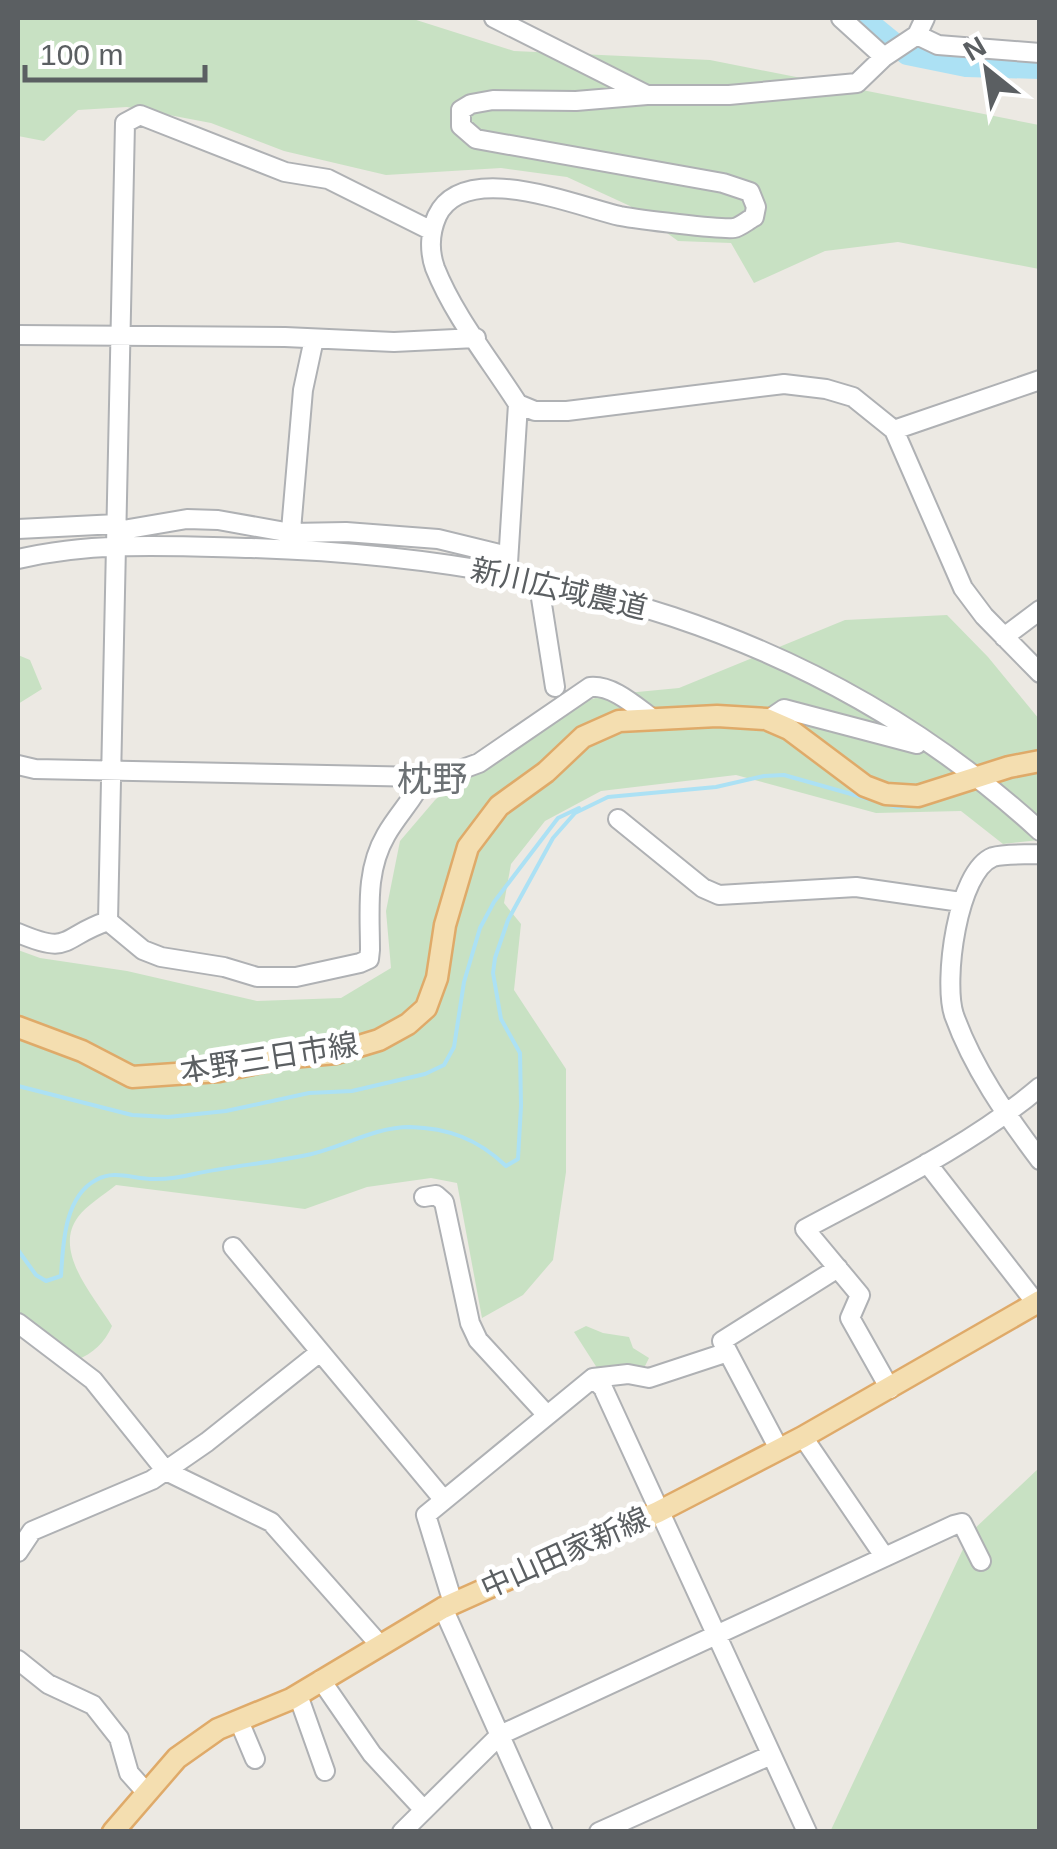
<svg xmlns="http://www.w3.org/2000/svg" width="1057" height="1849" font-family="Arial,'Noto Sans JP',sans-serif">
	<rect width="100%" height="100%" fill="#ece9e3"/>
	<path fill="#c8e1c3" d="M18,18H410L514,51L710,60L1039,125V269L898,242L825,251L754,283L731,243L678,241L630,206L567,177L501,168L386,175L284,151L211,123L127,107L78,110L44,141L18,136Z
		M947,615L988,657L1039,719V840L1003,844L961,811L876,813L736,775L601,791L545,821L511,864L504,903L521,924L514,990L566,1069V1172L553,1260L523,1295L482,1318L457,1183L431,1178L367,1187L305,1209L116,1185C104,1195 87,1205 78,1217C52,1252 95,1297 112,1326C105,1342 93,1354 76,1360L47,1332L18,1313V950L40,958L127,971L257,1001L341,998L391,968L386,911L400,841L435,800L478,761L558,709L606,695L679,688L845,620Z
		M18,655L30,660L42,689L18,704Z
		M586,1326L603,1333L629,1337L633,1348L649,1358L643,1370L599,1371L574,1332Z
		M1039,1468V1831L830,1832L971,1532Z"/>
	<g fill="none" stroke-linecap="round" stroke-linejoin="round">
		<path stroke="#ace1f4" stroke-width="4" d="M18,1086L132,1115L168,1117L226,1111L309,1093L352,1091L425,1074L444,1065L454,1047L464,982L480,928L494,902L558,818L579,808
			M18,1250L36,1275L46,1281L61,1276C63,1245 64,1197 96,1180C115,1169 135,1180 156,1179C168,1179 182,1177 194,1174C231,1166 269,1163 307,1155C342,1148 373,1127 410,1127C448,1128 478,1139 506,1166L518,1159L521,1106L520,1053L501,1019L493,973L495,958L508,920L553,838L575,813L608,797L716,787L764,776L784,775L897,807L912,806"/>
		<path stroke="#ace1f4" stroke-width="22" d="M863,18L907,54L966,66L1040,68"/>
		<defs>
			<path id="minor" d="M494,18L647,95
				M841,18L884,57
				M925,18L917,35L884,57L857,83L729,95H647L576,101L493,100L471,104L461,110V126L476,139L723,183L750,192L756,207L754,217C748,220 740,227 734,228C722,230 636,219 620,216C576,206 464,159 437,216C430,232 429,251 435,268C454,316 490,360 518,404L535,411H567L784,384L826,389L853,397L894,430L963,588L984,616L1040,673
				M917,35L938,45L1040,53
				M18,335L285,337L394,342L476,338
				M894,430L1040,380
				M18,529L117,524
				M117,531L187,519L218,520L291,533L346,532L438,539L508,556
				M290,542L303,390L314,339
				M18,559C95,541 172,546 251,548C544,557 819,628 1040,831
				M508,563L518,404
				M538,579L555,687
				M1004,637L1040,610
				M768,720L784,709L917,744
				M18,765L35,769L424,777L449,774L479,763L590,687C613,685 635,706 653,719
				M424,777C414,799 398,814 386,835C365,871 370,911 370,950L369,959L360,963L296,977H257L224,967L161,957L143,950L108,921L125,123L140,115L285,172L328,179L432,231
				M618,819L703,888L719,895L856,887L961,902
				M1040,854C1026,855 1006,853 993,857C957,871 943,982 954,1015C973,1068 1006,1115 1040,1160
				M18,933C72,956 60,937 108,921
				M927,1163L1036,1303
				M424,1197L436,1195L444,1202L470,1323L478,1340L546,1414
				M233,1247L443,1499
				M18,1323L93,1380L166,1471L271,1522L379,1644
				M593,1378L628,1374L649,1378L728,1352
				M890,1389L850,1318L860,1295L805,1229C885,1186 970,1146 1040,1087
				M803,1437L884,1556
				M779,1449L722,1341L838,1268
				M18,1552L32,1531L152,1480L207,1442L320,1352
				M453,1603L426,1515L593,1378L603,1388L807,1832
				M443,1608L543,1832
				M18,1660L48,1684L93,1705L119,1738L129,1773L146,1792
				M321,1680L372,1754L424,1810
				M298,1695L325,1771
				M239,1721L255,1759
				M402,1832L500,1735L954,1525L962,1523L981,1561
				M599,1832L771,1755"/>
			<path id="major" d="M18,1027L82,1051L132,1077L219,1071L280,1058L336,1053L379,1040L408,1024L426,1008L437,978L445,925L468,847L499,806L546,772L583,737L619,721L717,716L766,719L789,729L865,786L886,794L918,796L1009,767L1040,761
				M113,1832L177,1758L218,1729L291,1699L443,1608L658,1512L803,1437L1040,1301"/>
		</defs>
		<use href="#minor" stroke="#afb1b4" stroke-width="22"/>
		<use href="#major" stroke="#dfaa69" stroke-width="25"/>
		<use href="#minor" stroke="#fff" stroke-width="18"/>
		<use href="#major" stroke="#f4deb0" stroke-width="20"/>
	</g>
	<g text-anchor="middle" stroke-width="10" stroke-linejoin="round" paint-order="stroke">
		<g font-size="30" fill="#5b5f62" stroke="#fff">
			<text transform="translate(559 589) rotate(13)" y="10">新川広域農道</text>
			<text transform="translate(269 1058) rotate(-9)" y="10">本野三日市線</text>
			<text transform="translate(565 1553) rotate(-24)" y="10">中山田家新線</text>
		</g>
		<g font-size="35" fill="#6c7174" stroke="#fff">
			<text x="432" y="791">枕野</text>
		</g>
	</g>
	<rect width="1057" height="1849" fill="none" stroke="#5b5f62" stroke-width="40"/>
	<g transform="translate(987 70) rotate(330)" stroke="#ffffff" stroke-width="8" paint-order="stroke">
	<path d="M0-8L18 38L0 25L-18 38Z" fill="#5b5f62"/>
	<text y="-15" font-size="28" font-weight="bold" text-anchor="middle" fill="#5b5f62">N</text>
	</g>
	<path d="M25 65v15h180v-15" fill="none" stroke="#5b5f62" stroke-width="5"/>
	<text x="40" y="65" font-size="30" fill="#5b5f62" stroke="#ffffff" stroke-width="8" paint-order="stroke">100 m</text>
</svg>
